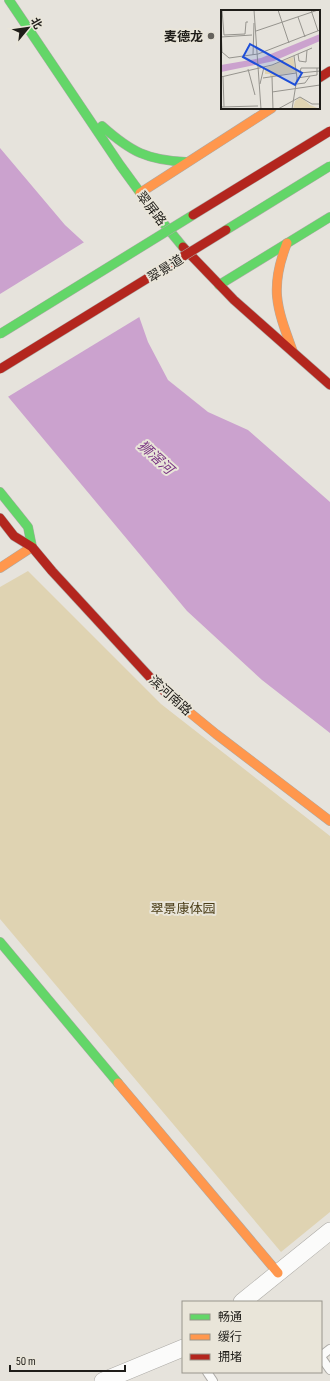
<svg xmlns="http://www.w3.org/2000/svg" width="330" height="1381" font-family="'Sofia Sans Condensed','Noto Sans SC',sans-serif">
	<rect width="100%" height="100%" fill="#e6e3dc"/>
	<path fill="#dfd3b2" d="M28,571L161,704L330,836V1212L281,1252L0,919V587Z"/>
	<path fill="#cba2ce" d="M0,148L65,225L127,282L148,342L168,380L208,412L248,430L330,502V733L262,680L187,611L0,387Z"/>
	<path fill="#e6e3dc" d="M86,241L129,281L141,316L6,398L0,391V294Z"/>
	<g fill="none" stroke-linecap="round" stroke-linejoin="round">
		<defs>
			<path id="lane" d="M321,1356L330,1349
				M321,1357L330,1370
				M207,1372L213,1381"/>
			<path id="street" d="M242,1302L330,1231
				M103,1381L183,1348"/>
			<path id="fast" d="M9,0L120,165L155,213L183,247
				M102,126C131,152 147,160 186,162
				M219,285L330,217
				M0,492L28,527L32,547
				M0,942L118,1083"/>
			<path id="slow" d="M140,193L272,108
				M287,243C269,289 277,308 293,352
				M0,568L32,547
				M183,707L216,734L330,821
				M118,1083L278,1273"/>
			<path id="jam" d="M319,78L330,71
				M183,247L234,300L330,385
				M0,518L14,536L32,547L52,571L158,686L183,707"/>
		</defs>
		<use href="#lane" stroke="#acaaa6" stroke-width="10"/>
		<use href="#street" stroke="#acaaa6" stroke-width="18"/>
		<use href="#fast" stroke="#acaaa6" stroke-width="10"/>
		<use href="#slow" stroke="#acaaa6" stroke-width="10"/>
		<use href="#jam" stroke="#acaaa6" stroke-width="10"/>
		<use href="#lane" stroke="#fbfbfa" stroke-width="8"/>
		<use href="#street" stroke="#fbfbfa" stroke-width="17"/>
		<use href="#fast" stroke="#63d668" stroke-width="9"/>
		<use href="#slow" stroke="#ff974d" stroke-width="9"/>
		<use href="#jam" stroke="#b3261e" stroke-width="9"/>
		<defs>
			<path id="fast-bridge" d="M226,230L330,166
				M0,334L193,215"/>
			<path id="jam-bridge" d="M193,215L330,131
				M0,369L226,230"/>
		</defs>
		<use href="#fast-bridge" stroke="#acaaa6" stroke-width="10" stroke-linecap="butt"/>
		<use href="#jam-bridge" stroke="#acaaa6" stroke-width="10" stroke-linecap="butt"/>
		<use href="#fast-bridge" stroke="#63d668" stroke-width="9"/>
		<use href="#jam-bridge" stroke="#b3261e" stroke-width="9"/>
	</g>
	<circle fill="#65625d" stroke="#e9e5d9" stroke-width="1.5" cx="211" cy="36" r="4"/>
	<g text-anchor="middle" stroke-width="4" stroke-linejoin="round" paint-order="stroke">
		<g font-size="13" font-weight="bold" fill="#1f1d19" stroke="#e9e5d9" text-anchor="end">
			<text x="203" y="41">麦德龙</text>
		</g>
		<g font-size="13" fill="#1f1d19" stroke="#e9e5d9">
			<text transform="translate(152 208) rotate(52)" y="5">翠屏路</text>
			<text transform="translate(165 268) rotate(-32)" y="5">翠景道</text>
			<text transform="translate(171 695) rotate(42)" y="5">滨河南路</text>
		</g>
		<g font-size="13" fill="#4a3d17" stroke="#e9e5d9">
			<text x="183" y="913">翠景康体园</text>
		</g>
		<g font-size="14" font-style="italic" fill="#783382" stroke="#e9e5d9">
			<text transform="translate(156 457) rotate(42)" y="5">狮滘河</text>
		</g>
	</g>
	<g transform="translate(221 10)">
		<rect width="99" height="99" fill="#e6e3dc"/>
		<path d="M72,47L75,62L49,67V64H44V58ZM80,87L89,95L99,99H72L74,91Z" fill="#dfd3b2"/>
		<path d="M99,24V31L53,51L0,62V55L40,48Z" fill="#cba2ce"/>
		<path fill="none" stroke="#96948e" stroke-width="1" d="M1,0L3,25L24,24L25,12H27M33,0L40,99M57,0L68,33M90,0L97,21M77,7L84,27M0,18L1,42L8,48L37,44L99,20M35,21L97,0M0,27L31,25M77,44L78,51L85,52L86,40M32,45L33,13M96,58H80L79,63L99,61M27,59L34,85M2,66L3,97M0,67L51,55L91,38M51,67L52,99M42,68L75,63M76,68L96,65V58H99M39,74L43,57M76,74L84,73L89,66M51,82L99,75M0,97L37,96M57,99L79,87L91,94H99M71,99L76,68L73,46"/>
		<path fill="#1d4ed8" fill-opacity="0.15" stroke="#1d4ed8" stroke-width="2" d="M29,34L81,63L74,75L22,47Z"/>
		<rect width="99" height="99" fill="none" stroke="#1f1d19" stroke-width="2"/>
	</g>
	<rect x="182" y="1301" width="140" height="72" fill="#e9e5d9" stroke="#98958c"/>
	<rect x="190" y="1314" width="20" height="6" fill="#63d668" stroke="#98958c"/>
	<text x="218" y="1321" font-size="12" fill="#1f1d19">畅通</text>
	<rect x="190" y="1334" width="20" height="6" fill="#ff974d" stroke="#98958c"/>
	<text x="218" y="1341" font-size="12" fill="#1f1d19">缓行</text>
	<rect x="190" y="1354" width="20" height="6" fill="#b3261e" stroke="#98958c"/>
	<text x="218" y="1361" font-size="12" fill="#1f1d19">拥堵</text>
	<g transform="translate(28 28) rotate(61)" stroke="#e9e5d9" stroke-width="3" paint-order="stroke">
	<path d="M0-3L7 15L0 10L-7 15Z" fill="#1f1d19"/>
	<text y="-6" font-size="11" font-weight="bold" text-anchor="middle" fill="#1f1d19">北</text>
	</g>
	<path d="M10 1365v6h115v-6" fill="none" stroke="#1f1d19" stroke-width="2"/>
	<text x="16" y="1365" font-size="12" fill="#1f1d19" stroke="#e9e5d9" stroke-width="3" paint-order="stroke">50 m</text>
</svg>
